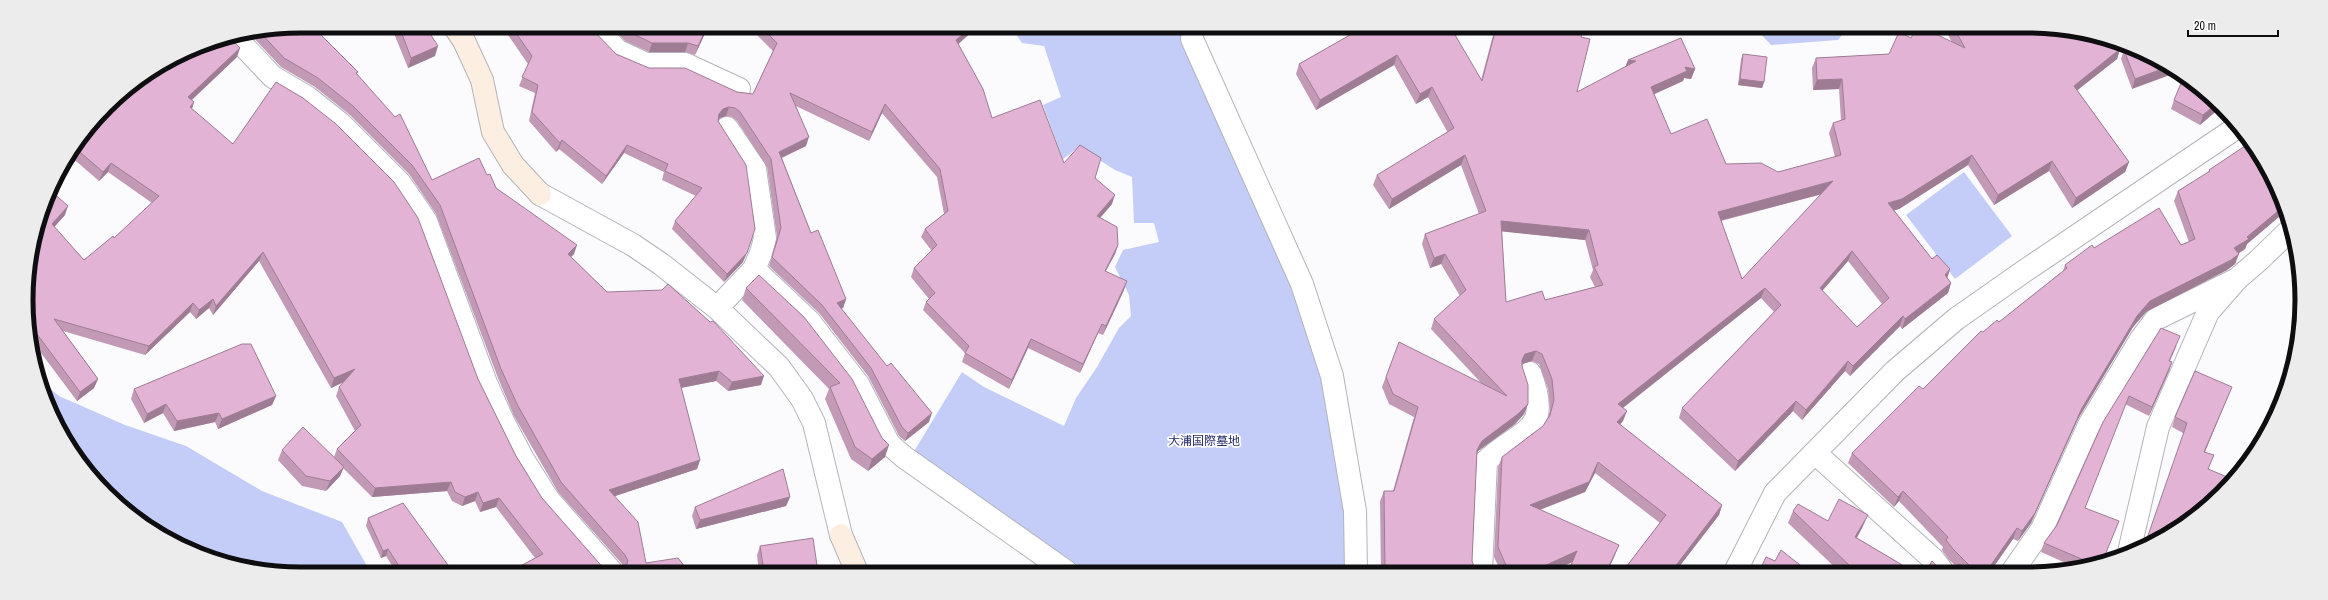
<svg xmlns="http://www.w3.org/2000/svg" width="2328" height="600" font-family="'Archivo Narrow','Noto Sans JP',sans-serif">
	<rect width="100%" height="100%" fill="#fbfbfe"/>
	<path fill="#c3cdf8" d="M1011,27H1177L1256,195L1325,371L1349,510L1352,572H1088L913,453L962,372L984,387L1064,426L1076,398L1097,367L1119,328L1131,316L1129,295L1115,267L1123,250L1159,242L1154,223H1134L1132,177L1115,170L1079,147L1063,159L1043,105L1061,97L1044,46L1022,43Z
		M1755,28H1848L1838,40L1771,45Z
		M1964,172L2012,236L1955,279L1906,215Z
		M38,379L59,396L125,425L186,446L262,491L342,522L367,566V572H264L212,559L163,537L120,506L83,467L40,388Z"/>
	<g fill="none" stroke-linecap="round" stroke-linejoin="round">
		<defs>
			<path id="street" d="M594,26L618,51L646,64H685L739,89
				M233,35L273,77L307,97L341,124L400,183L426,221L486,383L503,421L523,459L548,499L612,572
				M1192,39L1302,284L1332,376L1355,511L1356,572
				M540,194L633,245L661,264L717,308L779,367L802,399L814,423L841,535
				M754,269L809,321L858,384L889,444L904,457L1067,572
				M717,308L754,269L761,253L765,238L755,169L727,128
				M1815,453L1934,560L1943,572
				M2129,552L2158,427L2208,312L2237,279L2259,260L2292,228
				M1481,572L1486,461C1523,427 1553,433 1530,373
				M1735,572L1775,493L1895,371L1956,319L2023,272L2239,126
				M2012,572L2042,529L2089,425L2141,339L2156,319L2237,279"/>
			<path id="secondary" d="M454,26L464,41L482,80L493,132L513,165L540,194
				M841,535L857,572"/>
		</defs>
		<use href="#street" stroke="#b3b4bb" stroke-width="24"/>
		<use href="#secondary" stroke="#b3b4bb" stroke-width="24"/>
		<use href="#street" stroke="#fff" stroke-width="22"/>
		<use href="#secondary" stroke="#fceee0" stroke-width="22"/>
	</g>
	<path fill="#c29ab6" fill-rule="evenodd" d="M300,26L357,74L432,180L487,175L496,188L574,254L571,257L607,292L761,385L728,391L716,381L681,388L700,460L697,469L615,496L646,563L624,570L622,564L558,492L514,416L498,378L436,214L409,174L350,115L315,87L281,67L249,33L250,31Z
		M391,26H425L435,56L408,68Z
		M511,26L616,54L649,68L737,92L753,94L773,51L749,27H977L958,44L992,118L1064,163L1095,178L1112,204L1100,218L1118,245L1115,254L1106,271L1124,290L1103,335L1098,333L1080,373L1028,348L1009,389L962,362L965,353L923,310L926,302L929,299L911,277L914,268L932,251L921,237L925,229L944,214L937,177L882,113L869,141L796,106L806,146L782,158L811,233L846,299L843,308L841,309L929,422L905,441L899,436L868,376L819,313L769,266L777,237L767,167L737,121L732,117L726,116L720,118L718,120L743,262L724,282L672,229L675,221L696,196L662,180L664,172L624,153L602,184L559,149L556,152L529,121L535,93L519,86L528,64L508,35Z
		M611,26L708,27L695,55L685,52H649L625,41Z
		M1364,27L1481,80L1495,28H1583L1581,37L1577,92L1695,69L1691,79L1684,78L1683,81L1654,94L1671,134L1726,164L1778,172L1835,157L1829,133L1833,123L1841,121L1839,89L1813,90L1812,68L1816,58L1889,54L1911,38L1952,42L1944,28H2064L2120,49L2117,59L2077,90L2129,162L2125,172L2072,208L2049,171L1994,205L1968,165L1899,209L1894,210L1932,259L1950,269L1947,278L1951,283L1948,293L1902,329L1900,326L1850,376L1845,371L1802,420L1793,411L1735,471L1679,418L1682,408L1774,312L1761,298L1623,408V421L1620,425L1722,505L1719,515L1675,572H1622L1660,523L1595,473L1585,492L1540,510L1615,555L1607,572H1568L1573,562L1550,572H1501L1494,557L1498,467L1502,457L1543,426L1548,417L1550,410L1548,389L1539,364L1532,361L1522,364L1528,404L1524,414L1515,424L1478,451L1477,453L1472,561L1475,572H1381L1380,501L1384,491H1393L1414,417L1389,404L1382,387L1399,342L1482,384L1431,329L1434,319L1460,296L1441,264L1430,268L1422,244L1425,234L1479,214L1461,165L1389,209L1373,185L1377,175L1448,133L1428,97L1416,104L1394,65L1316,110L1296,74L1299,64ZM1822,194L1742,279L1721,221ZM1502,231L1585,240L1593,270L1590,277L1595,287L1545,300L1506,302ZM1848,261L1882,304L1857,327L1822,291Z
		M2124,50L2165,63L2132,89L2121,59Z
		M1743,54L1764,82L1762,88L1738,85L1741,59Z
		M237,57L192,100L194,102L192,109L478,379L516,456L542,498L606,571L607,572H511V571L535,558L496,507L480,512L475,501L462,506L452,501L447,491L372,497L343,468L340,476L326,491L302,486L278,460L282,450L334,457L337,449L355,431L336,396L339,387L344,382L331,388L259,261L213,315L209,308L196,319L190,312L145,355L63,331L98,379L94,388L77,401L29,337L27,282L35,229L65,215L54,227L84,260L114,238L152,203L108,172L99,181L69,155L82,133Z
		M2209,94L2221,107L2200,125L2171,109L2174,100Z
		M2209,170L2274,179L2288,217L2283,219L2280,216L2247,244L2245,249L2238,254L2235,264L2227,270L2146,312L2133,327L2078,419L2031,523L2018,541L2013,539L1990,572H1948L1954,571L1957,567L1949,560L1942,550L1943,547L1899,501L1894,507L1848,463L1852,453L1923,389L1983,332L1999,322L2063,271L2065,265L2094,248L2181,245L2189,242L2174,201L2178,191L2208,173Z
		M746,288L804,317L885,457L868,471L851,459L825,399L829,389L742,300Z
		M2177,345L2170,361L2172,362L2169,371L2149,416L2125,404L2085,508L2115,529L2103,560L2077,568L2041,552L2044,543L2057,525L2103,422Z
		M2232,387L2205,452L2209,469L2222,494L2183,433L2172,427L2175,417Z
		M134,389L276,396L272,405L218,429L215,422L174,431L163,413L144,423L131,399Z
		M790,497L786,506L696,529L692,516L695,507Z
		M1793,511L1828,521L1863,526L1857,538L1914,572H1840L1788,523Z
		M368,518L453,572H396L386,556L381,558L366,526Z
		M760,546L818,572H759L757,555Z"/>
	<path fill="#9e7d94" d="M707,27H708L695,55L698,46Z
		M971,27H977L953,49L956,40Z
		M652,43H688L685,52H649Z
		M438,46L435,56L408,68L411,58Z
		M240,48L237,57L185,106L188,97Z
		M2120,49L2117,59L2070,96L2074,86Z
		M1397,55L1394,65L1316,110L1320,100Z
		M1628,60L1636,61L1624,70Z
		M2170,66L2178,72L2132,89L2135,79Z
		M1685,67L1695,69L1691,79L1684,78L1683,81L1648,97L1651,87Z
		M1740,79L1764,82L1762,88L1738,85Z
		M1842,79L1839,89L1813,90L1817,80Z
		M1432,87L1428,97L1416,104L1420,94Z
		M194,102L191,111L190,107Z
		M2217,103L2221,107L2200,125L2203,115Z
		M885,104L882,113L869,141L872,132Z
		M729,107L726,116L720,118L716,123L719,114L723,109Z
		M809,137L806,146L776,160L779,152Z
		M562,140L559,149L556,152L560,143Z
		M627,145L624,153L602,184L606,176Z
		M1465,155L1461,165L1389,209L1392,199Z
		M1972,155L1968,165L1899,209L1885,213L1888,203Z
		M2052,161L2049,171L1994,205L1998,195Z
		M2129,162L2125,172L2072,208L2076,198Z
		M111,163L108,172L99,181L103,172Z
		M1833,181L1830,192L1714,222L1718,212Z
		M1115,195L1112,204L1094,225L1097,216Z
		M68,206L65,215L48,234L52,224Z
		M2284,206L2280,216L2247,244L2245,249L2231,258L2234,248Z
		M2286,211L2288,217L2283,219Z
		M1501,221L1589,230L1585,240L1498,231Z
		M577,245L574,254L564,263L568,254Z
		M1118,245L1115,254L1101,279Z
		M1852,251L1848,261L1816,298L1820,288Z
		M263,252L259,261L213,315L216,306Z
		M747,253L743,262L724,282L727,274Z
		M1445,254L1441,264L1430,268L1434,258Z
		M2239,254L2235,264L2227,270L2146,312L2133,327L2078,419L2031,523L2018,541L2022,531L2082,408L2137,316L2150,301Z
		M1950,269L1947,279L1945,275Z
		M1127,281L1124,290L1103,335L1106,326Z
		M1951,283L1948,293L1902,329L1905,319Z
		M1765,288L1761,298L1615,414L1618,404Z
		M213,299L209,308L196,319L199,310Z
		M846,299L843,308L834,312L837,303Z
		M193,303L190,312L145,355L149,346Z
		M1903,316L1900,326L1850,376L1853,366Z
		M1102,324L1098,333L1080,373L1083,364Z
		M1031,339L1028,348L1009,389L1012,380Z
		M1536,351L1532,361L1521,364L1522,360L1525,354Z
		M1848,361L1845,371L1802,420L1806,410Z
		M2172,362L2169,371L2149,416L2152,407Z
		M355,369L352,378L331,388L334,378Z
		M719,371L716,381L675,389L679,379Z
		M764,376L761,385L728,391L732,382Z
		M98,379L94,388L77,401L80,392Z
		M2232,387L2228,396L2201,461L2204,452Z
		M276,396L272,405L218,429L222,419Z
		M1796,401L1793,411L1735,471L1738,461Z
		M166,404L163,413L144,423L147,414Z
		M1528,404L1524,414L1515,424L1478,451L1474,460L1477,450L1482,441Z
		M1627,411L1623,421L1613,432L1617,422Z
		M219,413L215,422L174,431L177,421Z
		M932,413L929,422L905,441L908,433Z
		M889,445L885,457L868,471L872,459Z
		M700,460L697,469L606,499L609,490Z
		M1598,462L1595,473L1585,492L1526,515L1530,505Z
		M344,467L340,476L326,491L330,481Z
		M451,482L447,491L372,497L375,488Z
		M1903,491L1899,501L1894,507L1898,497Z
		M478,492L475,501L462,506L465,497Z
		M790,497L786,506L696,529L700,520Z
		M499,498L496,507L480,512L483,503Z
		M1722,505L1719,515L1675,572H1671Z
		M1868,515L1863,526L1851,548L1855,537Z
		M2017,528L2013,539L1990,572H1986Z
		M1619,545L1615,555L1607,572H1606Z
		M388,549L386,556L381,558L383,551Z
		M1577,551L1574,561L1550,572H1531Z"/>
	<path fill="#e2b3d4" stroke="#9e7d94" fill-rule="evenodd" d="M300,26H312L358,72L356,73L395,117L400,114L432,180L479,158L487,175L490,174L496,188L577,245L568,254L607,292L662,290L668,284L710,322L713,321L764,376L732,382L719,371L679,379L700,460L609,490L638,522L646,563L678,558L689,572H624L628,561L625,555L561,482L518,406L501,369L440,205L412,165L353,106L318,78L284,58L258,30Z
		M399,26H425L438,46L411,58Z
		M511,26H589L616,54L649,68H685L737,92L753,94L777,43L761,27H971L956,40L983,89L992,118L1040,100L1064,163L1080,145L1101,158L1095,178L1115,195L1097,216L1117,227L1118,245L1105,271L1127,281L1106,326L1102,324L1083,364L1031,339L1012,380L965,353L969,346L926,302L935,293L914,268L937,245L925,229L948,211L940,169L885,104L872,132L790,93L809,137L779,152L811,233L818,230L846,299L837,303L887,366L891,363L932,413L908,433L902,427L871,368L822,305L772,257L781,228L771,159L740,112L735,108L729,107L723,109L719,114L718,121L746,165L755,229L747,253L727,274L675,221L702,188L665,171L668,164L627,145L606,176L562,140L560,143L532,112L538,85L522,77L532,56Z
		M623,26L707,27L698,46L688,43H652L629,32Z
		M1364,27L1451,28L1482,81L1496,28H1583L1581,37L1590,39L1577,92L1636,61L1628,60L1681,38L1695,69L1685,67L1687,71L1651,87L1671,134L1707,119L1726,164L1761,163L1778,172L1841,155L1833,123L1845,119L1842,79L1817,80L1816,58L1889,54L1899,32L1911,38L1916,28H1923L1965,48L1954,28H2064L2113,40L2120,49L2074,86L2129,162L2076,198L2052,161L1998,195L1972,155L1902,199L1888,203L1932,259L1937,255L1950,269L1945,275L1951,283L1905,319L1903,316L1853,366L1848,361L1806,410L1796,401L1738,461L1682,408L1781,305L1765,288L1618,404L1627,411L1617,422L1722,505L1671,572H1625L1623,571L1666,515L1598,462L1589,482L1530,505L1619,545L1606,572H1568L1577,551L1531,572H1509L1498,547L1502,457L1543,426L1550,415L1554,400L1552,379L1542,354L1536,351L1525,354L1522,360V366L1528,385V404L1518,414L1482,441L1477,450L1472,561L1475,569V572H1385L1384,491H1394L1418,407L1393,394L1386,377L1399,342L1507,396L1434,319L1466,290L1445,254L1434,258L1425,234L1486,211L1465,155L1392,199L1377,175L1454,128L1432,87L1420,94L1397,55L1320,100L1299,64ZM1833,181L1742,279L1718,212ZM1501,221L1589,230L1598,265L1594,267L1603,285L1545,300L1542,291L1506,302ZM1852,251L1889,298L1857,327L1820,288Z
		M229,37L240,48L188,97L194,102L190,107L233,144L276,82L303,98L336,124L394,182L418,218L478,379L516,456L542,498L606,571L607,572H512L511,571L543,554L499,498L483,503L478,492L465,497L455,492L451,482L375,488L337,449L361,425L339,387L355,369L334,378L263,252L216,306L213,299L199,310L193,303L149,346L54,319L98,379L80,392L28,322L27,282L35,229L50,190L68,206L52,224L84,260L113,236L114,238L159,196L111,163L103,172L74,147L82,133L119,94L195,47Z
		M2131,48L2165,63L2170,66L2135,79L2124,50Z
		M1743,54L1767,57L1764,82L1740,79Z
		M2184,76L2209,94L2217,103L2203,115L2174,100Z
		M2251,142L2274,179L2284,206L2247,237L2249,239L2234,248L2239,254L2231,260L2150,301L2137,316L2082,408L2035,513L2022,531L2017,528L1986,572H1976L1953,549L1946,540L1948,537L1903,491L1898,497L1852,453L1919,386L1923,389L1981,331L1983,332L1997,320L1999,322L2067,268L2065,265L2092,245L2094,248L2159,208L2181,245L2195,239L2178,191L2210,171L2209,170Z
		M759,275L804,317L852,379L882,438L889,445L872,459L855,447L830,387L840,383L746,288Z
		M2161,328L2180,336L2169,361L2172,362L2152,407L2129,396L2085,508L2119,521L2103,560L2091,563L2044,543L2057,525L2103,422Z
		M242,344H251L276,396L222,419L219,413L177,421L166,404L147,414L134,389Z
		M2195,371L2232,387L2204,452L2214,455L2208,469L2232,479L2222,494L2149,546L2144,547L2187,423L2175,417Z
		M303,427L344,467L330,481L306,476L282,450Z
		M783,469L790,497L700,520L695,507Z
		M1839,499L1868,515L1855,537L1914,572H1845L1850,566L1793,511L1798,504L1828,521Z
		M403,503L453,572H403L388,549L383,551L368,518Z
		M813,538L818,572H764L760,546Z
		M1781,550L1809,572H1759L1766,557L1775,561Z
		M1932,561L1942,572H1925Z
		M1959,564L1972,572H1948L1954,571Z"/>
	<g text-anchor="middle" stroke-width="3.5" stroke-linejoin="round" paint-order="stroke">
		<g font-size="12" fill="#282e68" stroke="#fff">
			<text x="1204" y="445">大浦国際墓地</text>
		</g>
	</g>
	<path d="M0 0H2328V600H0ZM300 33H2028A267 267 0 0 1 2295 300V300A267 267 0 0 1 2028 567H300A267 267 0 0 1 33 300V300A267 267 0 0 1 300 33Z" fill="#ececec" fill-rule="evenodd"/>
	<path fill="none" stroke="#0e0e10" stroke-width="5" d="M300 33H2028A267 267 0 0 1 2295 300V300A267 267 0 0 1 2028 567H300A267 267 0 0 1 33 300V300A267 267 0 0 1 300 33Z"/>
	<path d="M2188 30v6h90v-6" fill="none" stroke="#0e0e10" stroke-width="2"/>
	<text x="2194" y="30" font-size="12" fill="#0e0e10" stroke="#ffffff" stroke-width="3" paint-order="stroke">20 m</text>
</svg>
